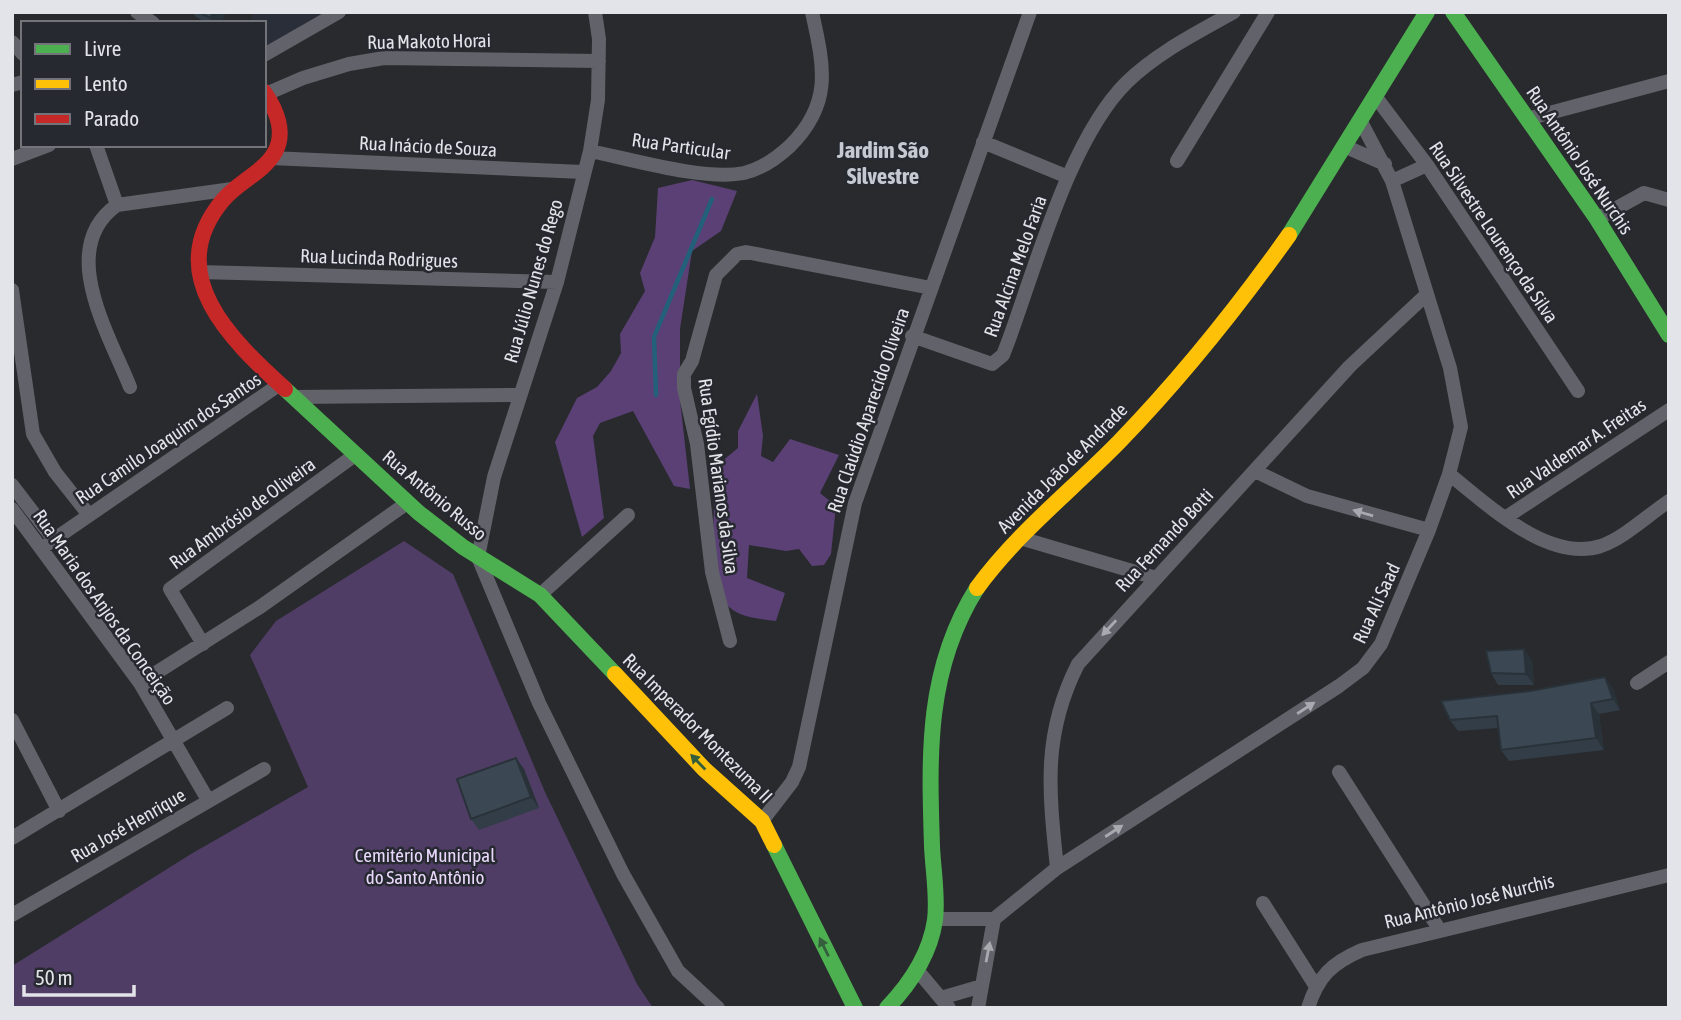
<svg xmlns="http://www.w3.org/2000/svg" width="1681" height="1020" font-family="'Asap Condensed',sans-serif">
	<rect width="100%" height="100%" fill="#282a2d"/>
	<path fill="#2a2e39" d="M254,12H324L264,48V23H248Z"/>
	<path fill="#503d65" d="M404,541L453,574L545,792L637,984L653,1008H12V966L191,854L308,787L250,655L276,621Z"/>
	<path fill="#5a4074" d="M692,180L737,191L721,231L692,251L680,329V400L690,489L674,486L633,411L600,423L593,436L604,518L582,537L555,442L577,398L597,387L611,371L621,353L620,334L645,291L640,273L655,237L658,188Z
		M757,394L763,436L761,456L773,462L790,439L839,455L820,493L836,506L831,554L824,565L812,566L799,549L786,551L749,545L747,578L785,593L776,621C761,619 741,618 729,607C705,587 716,497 715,467L738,448V431Z"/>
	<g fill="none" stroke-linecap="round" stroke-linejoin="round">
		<path stroke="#236079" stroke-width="4.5" d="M656,395L654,337L712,199"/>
		<path stroke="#62626a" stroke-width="14" d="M137,12L153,23
			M595,12L599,39L598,100L590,151L557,282L494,477L478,557L539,703L623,874L678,971L718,1008
			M12,42L23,54
			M264,55L339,12
			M12,85L23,82
			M266,94L303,78L349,64L384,58L599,61
			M1375,96L1427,165L1578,391
			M1527,119L1669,81
			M983,142L1068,177
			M96,145L117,205
			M1344,146L1385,164
			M590,151C631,159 704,181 744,173C761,169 777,158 790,146C833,103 824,67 812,12
			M271,158L583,172
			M12,159L49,145
			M1177,161L1268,12
			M1392,181L1427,165
			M1597,219L1644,193L1669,200
			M199,272L557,282
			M12,290L33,434L55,472L89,515
			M912,336L992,364L1003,355L1008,342C1036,266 1070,138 1127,82C1158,52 1197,33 1234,12
			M130,387C109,334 56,248 117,205L232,189
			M294,397L520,395
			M1255,471L1307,496L1429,530
			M1449,474C1487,504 1548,563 1601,546C1624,538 1648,515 1669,501
			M12,485L54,540
			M12,509L140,683L208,800
			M1505,518L1669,410
			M1020,538L1156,578
			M43,547L280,384
			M540,595L628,515
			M730,641L712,572L697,444L684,388V374L692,361L716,275L737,254L746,252L931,288
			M203,644L170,589L355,455
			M140,683L260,607L407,503
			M1637,683L1669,662
			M12,720L59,811
			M1339,772L1439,929
			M762,821L792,782L799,767L855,503L1030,12
			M12,838L227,708
			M1057,868C1049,791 1042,735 1078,664L1350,366L1426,295
			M1263,903L1315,985
			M12,915L264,769
			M935,919H994
			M994,919L1057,868L1339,686L1363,668L1381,644L1429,530L1449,474L1461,427L1450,368L1392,181L1360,120
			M918,971L949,1008
			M941,998L982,986
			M978,1008L994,919
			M1308,1008C1318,976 1332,963 1362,950L1669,875"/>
		<path stroke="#4caf50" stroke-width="16" d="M1453,12L1597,219L1669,335
			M1289,235L1427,12
			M285,389L419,513L463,547L540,595L615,674
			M774,845L855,1008
			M887,1008C910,984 930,954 935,920C938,897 933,870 932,846C929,754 926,669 977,588"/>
		<path stroke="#ffc107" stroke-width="16" d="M977,588C1017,533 1071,491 1119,442C1181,378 1237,308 1289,235
			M615,674L704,769L762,821L774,845"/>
		<path stroke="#c62828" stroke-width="16" d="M264,92C276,109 286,132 275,152C264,172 238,182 223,200C161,274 231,340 285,389"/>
	</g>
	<path fill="#333d47" d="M192,12H226L221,23H206L195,16Z
		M1532,660L1534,685H1498L1491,673Z
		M1613,688L1620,710L1599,714L1604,750L1509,761L1501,750L1498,728L1458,731L1450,720Z
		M524,769L539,808L479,830L471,819Z"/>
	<path fill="#293239" d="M213,12H226L221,23H213L210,18Z
		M1524,649L1532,660L1534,685L1526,674Z
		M1605,677L1613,688L1620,710L1613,699Z
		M1591,703L1599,714L1604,750L1596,738Z
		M516,758L524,769L539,808L531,797Z"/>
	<path fill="#3b4752" stroke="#293239" stroke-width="2" d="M199,12H213L210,18Z
		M1524,649L1526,674L1491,673L1486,651Z
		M1605,677L1613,699L1591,703L1596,738L1501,750L1497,716L1450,720L1441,701L1530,691Z
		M516,758L531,797L471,819L457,779Z"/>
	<defs><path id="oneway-solid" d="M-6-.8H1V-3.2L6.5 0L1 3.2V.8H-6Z" transform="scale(1.75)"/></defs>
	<g fill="#a9aab0">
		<use href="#oneway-solid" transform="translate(1363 513) rotate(-164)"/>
		<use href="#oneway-solid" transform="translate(1109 628) rotate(133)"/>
		<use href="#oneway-solid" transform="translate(1306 708) rotate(-33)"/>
		<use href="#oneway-solid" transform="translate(1114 831) rotate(-33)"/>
		<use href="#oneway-solid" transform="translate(988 952) rotate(-79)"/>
	</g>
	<g fill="#355f3c">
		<use href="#oneway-solid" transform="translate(698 762) rotate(-134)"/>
		<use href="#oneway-solid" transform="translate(824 947) rotate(-116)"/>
	</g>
	<g text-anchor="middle" stroke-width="5" stroke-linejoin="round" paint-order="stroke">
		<g font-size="19" fill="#e3e4e9" stroke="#26292f">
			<text transform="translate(429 41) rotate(-1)" y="7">Rua Makoto Horai</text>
			<text transform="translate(428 146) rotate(3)" y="7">Rua Inácio de Souza</text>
			<text transform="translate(681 146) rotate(8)" y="7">Rua Particular</text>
			<text transform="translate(1580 160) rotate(56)" y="7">Rua Antônio José Nurchis</text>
			<text transform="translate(1494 232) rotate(56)" y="7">Rua Silvestre Lourenço da Silva</text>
			<text transform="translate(379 258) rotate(2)" y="7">Rua Lucinda Rodrigues</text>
			<text transform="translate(1015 266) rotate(-70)" y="7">Rua Alcina Melo Faria</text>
			<text transform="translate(533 281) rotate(-74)" y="7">Rua Júlio Nunes do Rego</text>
			<text transform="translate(868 410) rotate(-71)" y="7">Rua Claúdio Aparecido Oliveira</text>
			<text transform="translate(168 438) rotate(-34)" y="7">Rua Camilo Joaquim dos Santos</text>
			<text transform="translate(1576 448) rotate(-34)" y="7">Rua Valdemar A. Freitas</text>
			<text transform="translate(1062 468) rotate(-45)" y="7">Avenida João de Andrade</text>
			<text transform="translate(719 476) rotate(82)" y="7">Rua Egídio Marianos da Silva</text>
			<text transform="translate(435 495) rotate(40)" y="7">Rua Antônio Russo</text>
			<text transform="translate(242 513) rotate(-36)" y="7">Rua Ambrósio de Oliveira</text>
			<text transform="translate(1164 540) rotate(-47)" y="7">Rua Fernando Botti</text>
			<text transform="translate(1376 603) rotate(-65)" y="7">Rua Ali Saad</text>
			<text transform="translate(105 607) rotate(55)" y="7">Rua Maria dos Anjos da Conceição</text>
			<text transform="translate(698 728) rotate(45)" y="7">Rua Imperador Montezuma II</text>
			<text transform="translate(128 825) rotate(-30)" y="7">Rua José Henrique</text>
			<text transform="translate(1469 901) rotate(-14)" y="7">Rua Antônio José Nurchis</text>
		</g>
		<g font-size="19" fill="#e9d8fc" stroke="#26292f">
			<text x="425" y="862">Cemitério Municipal<tspan x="425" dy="22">do Santo Antônio</tspan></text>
		</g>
		<g font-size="23" font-weight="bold" fill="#c5c9d1" stroke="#26292f">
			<text x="883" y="158">Jardim São<tspan x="883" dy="26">Silvestre</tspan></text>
		</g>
	</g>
	<rect width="1681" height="1020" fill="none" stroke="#e3e4e9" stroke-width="28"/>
	<rect x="21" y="21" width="245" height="126" fill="#26292f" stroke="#727479" stroke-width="2"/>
	<rect x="35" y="44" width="35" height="10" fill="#4caf50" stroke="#727479" stroke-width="2"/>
	<text x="84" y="56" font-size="21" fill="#e3e4e9">Livre</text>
	<rect x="35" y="79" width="35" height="10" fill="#ffc107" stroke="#727479" stroke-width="2"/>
	<text x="84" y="91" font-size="21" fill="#e3e4e9">Lento</text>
	<rect x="35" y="114" width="35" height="10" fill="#c62828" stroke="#727479" stroke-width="2"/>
	<text x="84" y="126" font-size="21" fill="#e3e4e9">Parado</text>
	<path d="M24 985v10h110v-10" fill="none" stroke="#e3e4e9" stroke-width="3.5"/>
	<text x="35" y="985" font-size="21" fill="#e3e4e9" stroke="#26292f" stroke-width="5" paint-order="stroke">50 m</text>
</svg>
